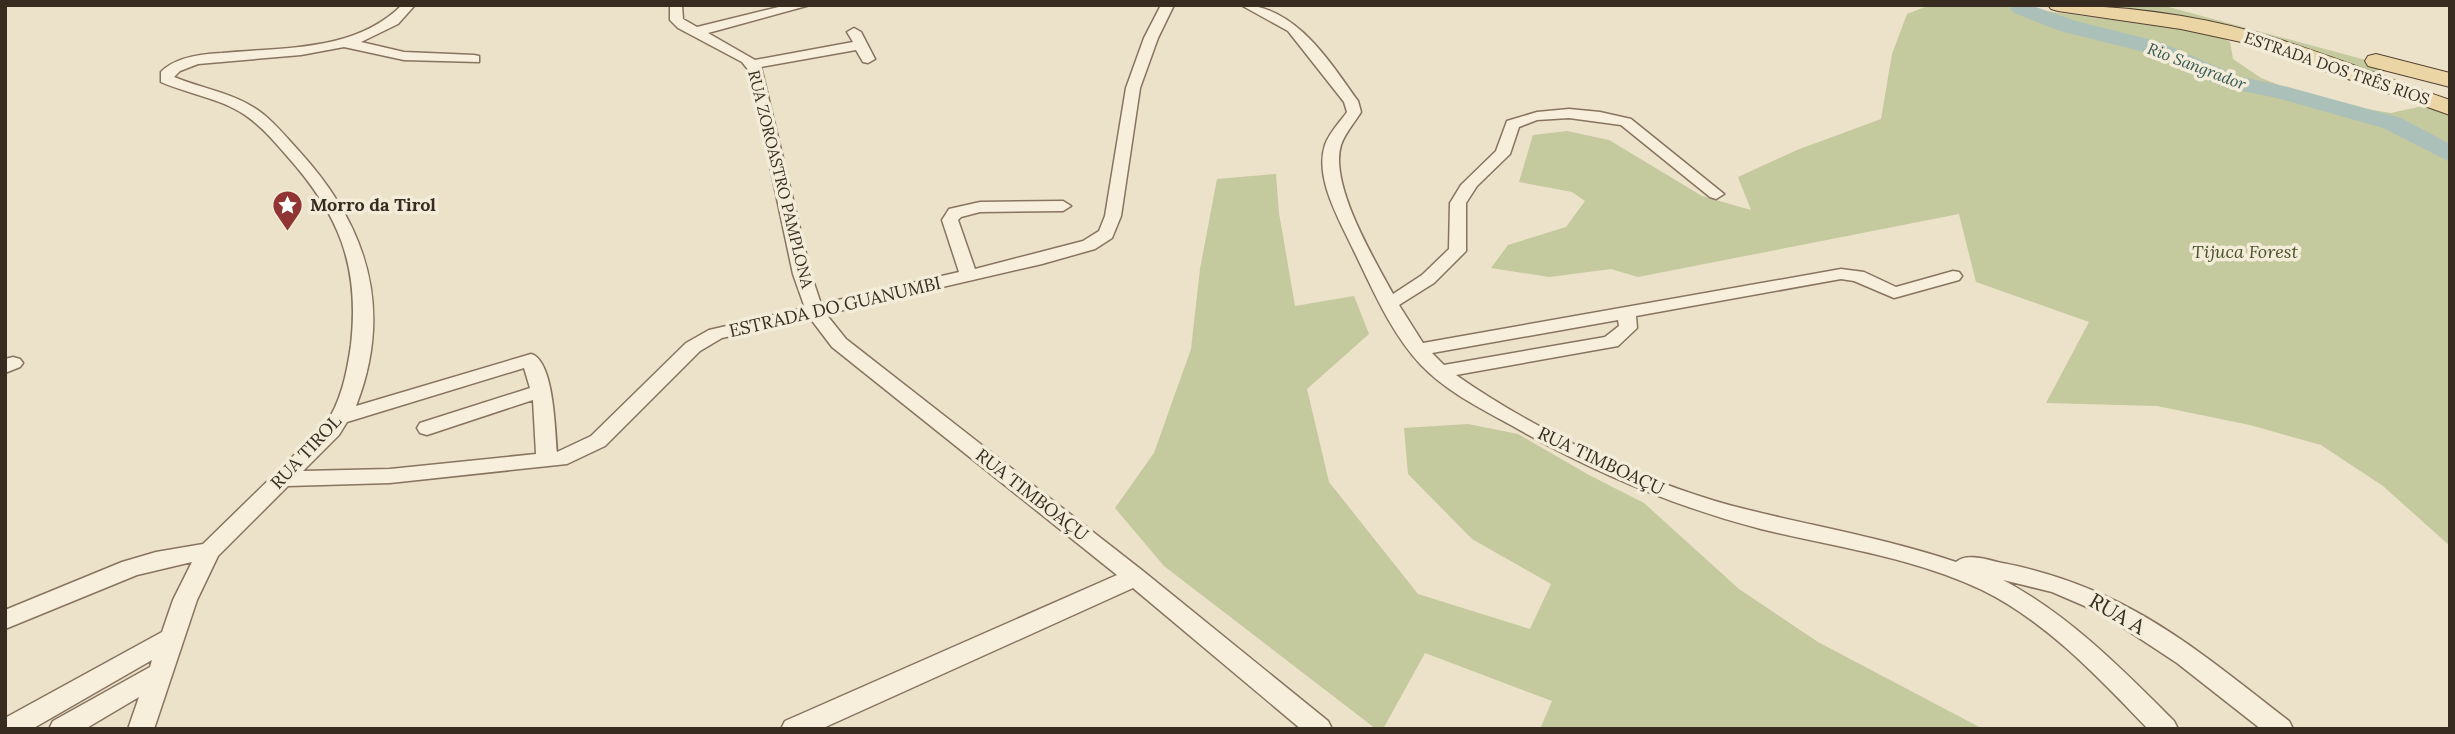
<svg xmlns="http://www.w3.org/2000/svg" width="2455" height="734" font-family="Lora,serif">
	<rect width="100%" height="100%" fill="#ece1c9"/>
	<path fill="#c4c99e" d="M1930,5H1998L2209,32L2230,42L2233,59L2261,78L2323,102L2391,113L2450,100V546L2383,486L2321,445L2250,425L2157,406L2046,403L2089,322L1976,282L1959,214L1638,277L1611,269L1549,277L1491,268L1508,245L1566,227L1585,201L1572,192L1519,182L1533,135L1567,131L1609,140L1702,196L1751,210L1738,177L1797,150L1881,119L1892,54L1907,14Z
		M2090,5H2161L2399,69L2381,72L2379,76L2130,10Z
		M1276,174L1279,213L1295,306L1354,296L1369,334L1307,389L1329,482L1418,594L1530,629L1551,584L1472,539L1408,474L1404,428L1468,424L1518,434L1589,475L1644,503L1739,589L1818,642L1983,729H1540L1552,701L1425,653L1383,729H1376L1164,566L1115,508L1154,453L1191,349L1200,269L1217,179Z"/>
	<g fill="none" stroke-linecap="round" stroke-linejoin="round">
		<path fill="#aac0b9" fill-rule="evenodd" d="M2013,5H2030L2076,21L2160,42L2238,76L2288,87L2401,118L2450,144V162L2383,128L2277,98L2223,87L2144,52L2060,31L2014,13L2010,9Z"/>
		<defs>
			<path id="street" d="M402,5H415L398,24L361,42L404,52L474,55L479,56V62L404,60L344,47L301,55L198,64L180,71L174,77C200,88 229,92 253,107C271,118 285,136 299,151C367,225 394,309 356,406L531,354C554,360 555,431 557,452L591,436L686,343L709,330L805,308L793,274L750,72L742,62L678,28L670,20V5H682L683,19L697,27L787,5H810L708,33L755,60L853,42L847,32L854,28L861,32L875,59L868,63L863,62L856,50L761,67L811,274L821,304L959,272L942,220L949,209L980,202L1063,201L1071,206L1063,211L980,212L961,217L958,220L975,269L1083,241L1099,231L1105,216L1126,88L1144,38L1161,5H1174L1158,38L1140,88L1121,216L1112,238L1095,249L1042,264L826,314L846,339L1143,571L1328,721L1332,729H1301L1133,588L821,729H781L785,721L1117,575L832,347L810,318L722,338L700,351L605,446L567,464L390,483L288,486L218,556L197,600L154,729H128L139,697L85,729H49L53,721L150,667L152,660L32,729H5V718L162,632L173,600L192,562L137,575L5,629V610L122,562L156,552L203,544L325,425C341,402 347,373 351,345C360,266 339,214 287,156C274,141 261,126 245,115C220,98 188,94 161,82V72C175,57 202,54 222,53C284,47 355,52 402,5ZM524,368L530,388L420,423L417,428L420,433L427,435L533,400L536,454L390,469L303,471L339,435L347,422Z
				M1241,5C1295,5 1329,61 1358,101L1361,112C1355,122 1345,133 1341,145C1329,184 1374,259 1393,294L1422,275L1449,249L1450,203L1461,185L1496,151L1507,121L1537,112L1569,109L1600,112L1631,119L1724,194L1716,199L1710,197L1621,125L1569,118L1537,120L1519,127L1510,154L1477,186L1466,203V251L1434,283L1399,305L1423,343L1841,269L1864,272L1896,287L1953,271L1959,272L1962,276L1959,280L1894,298L1854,281L1841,279L1636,316L1637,328L1618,346L1456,375C1533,429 1639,480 1729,505C1805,525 1882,537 1956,562C1967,552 1989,560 2002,563C2124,586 2195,648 2289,721L2293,729H2261L2177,663L2101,613L2052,592L2003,580C2069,615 2122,669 2174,721L2178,729H2148C2098,677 2047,622 1982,590C1913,557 1835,547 1761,529C1672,506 1589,470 1509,424C1478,407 1446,391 1421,365C1391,333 1373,290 1354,251C1340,221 1314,178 1325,145C1329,133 1340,122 1347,112L1344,102L1288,31ZM1618,320L1619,326L1605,337L1444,365L1432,353Z
				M13,357L20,359L23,363L20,367L5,373V359Z"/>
			<path id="primary" d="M2048,5C2118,5 2190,14 2258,33C2323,52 2386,78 2450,100V115L2246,43L2181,29L2058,11L2051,9Z
				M2376,54L2450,73V87L2368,66L2365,61L2368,56Z"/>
		</defs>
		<use href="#street" stroke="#87745f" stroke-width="3"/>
		<use href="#primary" stroke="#554333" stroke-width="2"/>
		<use href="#street" fill="#f7efdc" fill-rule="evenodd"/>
		<use href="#primary" fill="#ebd5a5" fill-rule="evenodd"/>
	</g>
	<defs>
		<symbol id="sight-pin" viewBox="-11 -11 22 30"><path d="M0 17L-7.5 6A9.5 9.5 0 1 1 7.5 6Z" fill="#913434" stroke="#f3ecd8"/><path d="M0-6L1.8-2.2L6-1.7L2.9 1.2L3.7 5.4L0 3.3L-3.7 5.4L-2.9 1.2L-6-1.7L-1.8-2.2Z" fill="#fff"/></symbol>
	</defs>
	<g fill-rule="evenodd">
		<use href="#sight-pin" x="270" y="188" width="35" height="47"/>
	</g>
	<g text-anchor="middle" stroke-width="7" stroke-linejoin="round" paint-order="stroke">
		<g font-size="16" font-style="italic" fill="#325754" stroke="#f3ecd8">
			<text transform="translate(2197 66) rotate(21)" y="6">Rio Sangrador</text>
		</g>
		<g font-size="16" fill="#382c21" stroke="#f3ecd8">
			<text transform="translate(2337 68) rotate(19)" y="6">ESTRADA DOS TRÊS RIOS</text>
			<text transform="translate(781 179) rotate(76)" y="6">RUA ZOROASTRO PAMPLONA</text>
		</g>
		<g font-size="18" font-weight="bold" fill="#382c21" stroke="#f3ecd8" text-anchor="start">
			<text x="310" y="211">Morro da Tirol</text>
		</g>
		<g font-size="18" font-style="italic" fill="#49532a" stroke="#f3ecd8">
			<text x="2245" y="258">Tijuca Forest</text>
		</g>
		<g font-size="18" fill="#382c21" stroke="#f3ecd8">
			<text transform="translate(835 307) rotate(-13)" y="6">ESTRADA DO GUANUMBI</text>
			<text transform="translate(306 452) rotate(-47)" y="6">RUA TIROL</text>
			<text transform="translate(1601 461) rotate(25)" y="6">RUA TIMBOAÇU</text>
			<text transform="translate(1032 495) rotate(38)" y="6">RUA TIMBOAÇU</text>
		</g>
		<g font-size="21" fill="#382c21" stroke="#f3ecd8">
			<text transform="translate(2117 614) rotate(30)" y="7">RUA A</text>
		</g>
	</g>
	<rect width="2455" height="734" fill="none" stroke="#382c21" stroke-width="14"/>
</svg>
